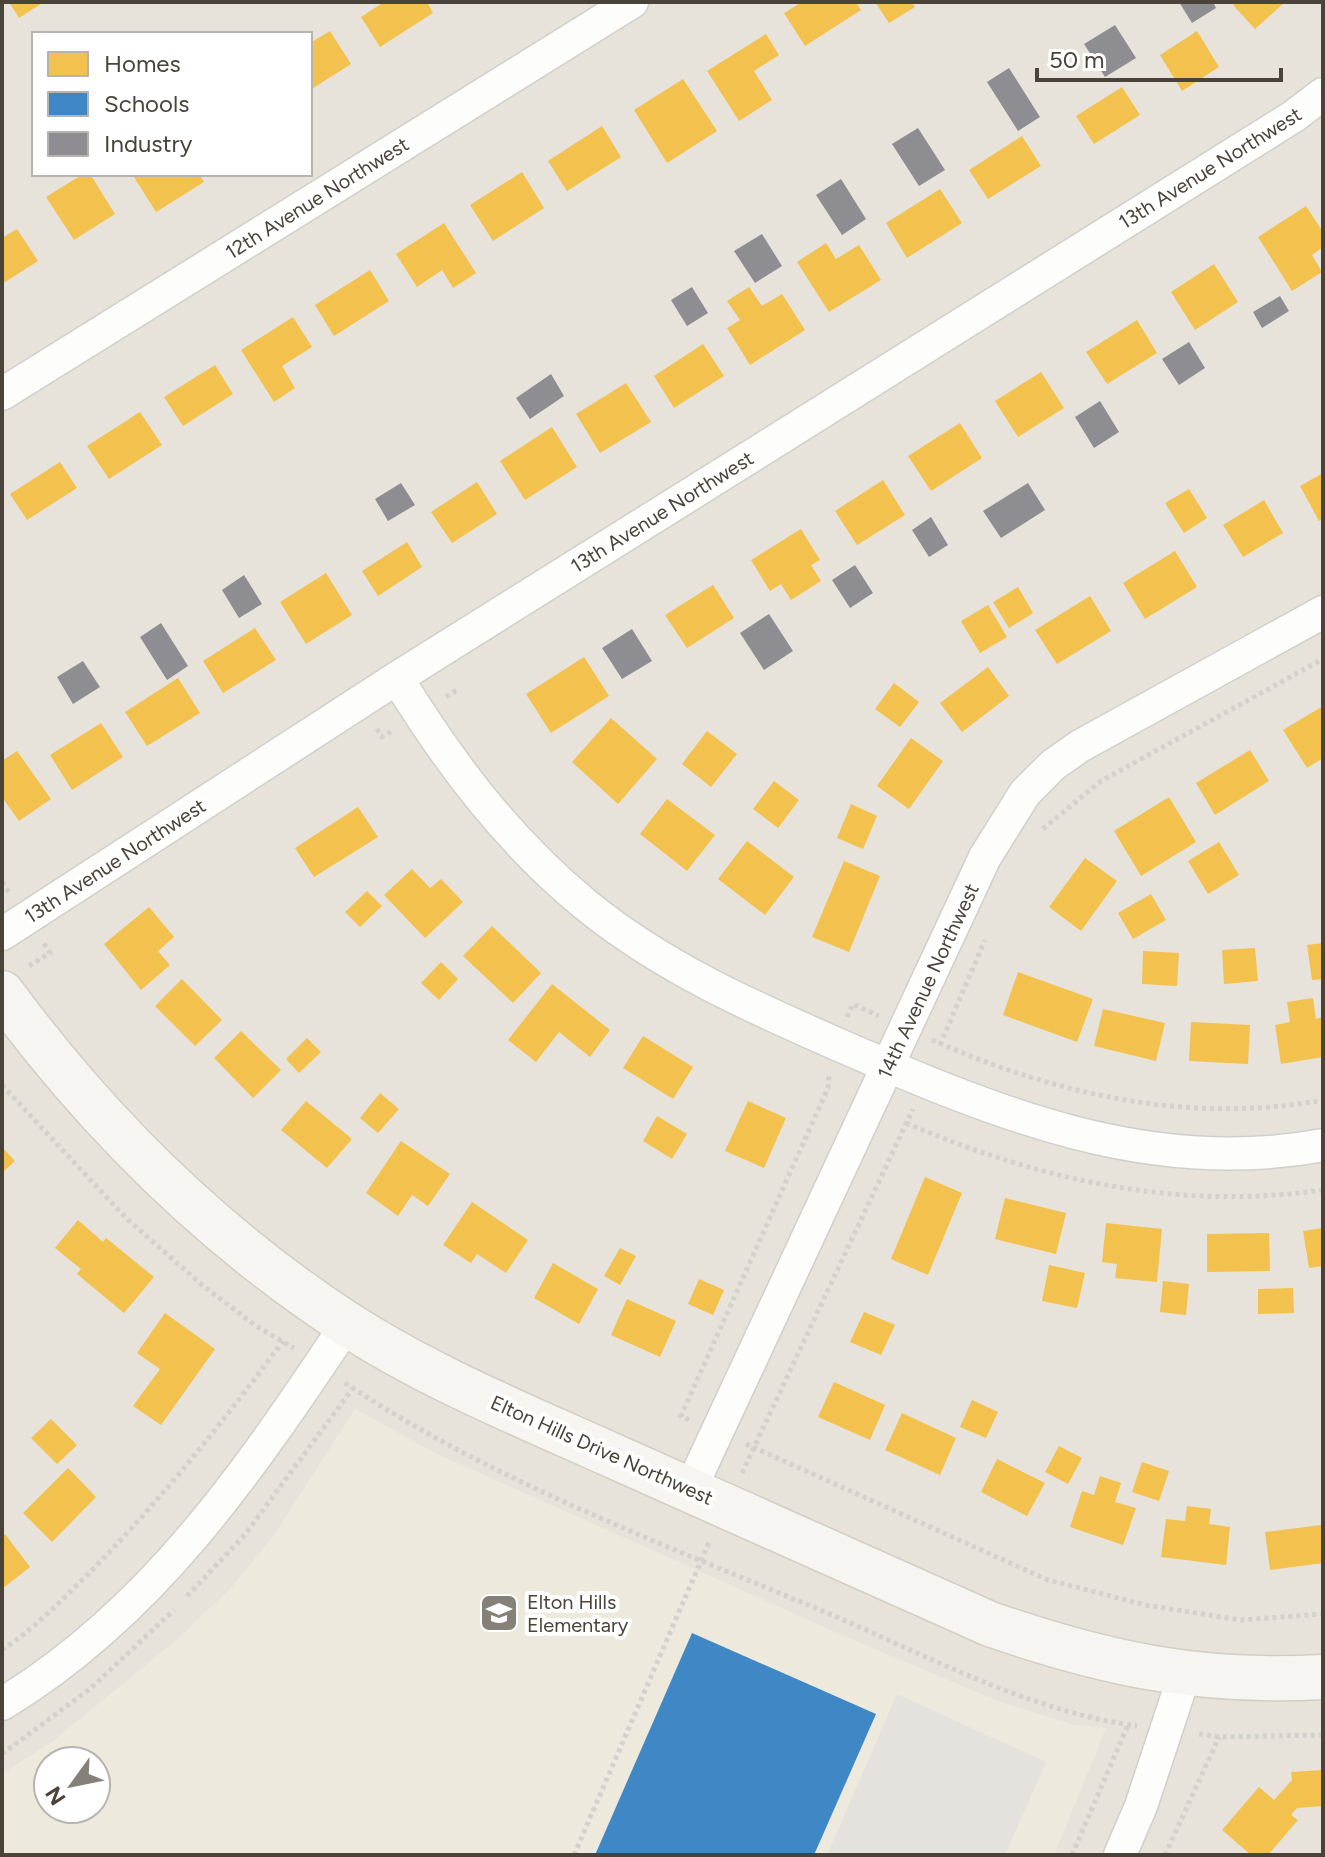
<svg xmlns="http://www.w3.org/2000/svg" width="1325" height="1857" font-family="Figtree,sans-serif">
	<rect width="100%" height="100%" fill="#f3f1ed"/>
	<path fill="#e7e3db" fill-rule="evenodd" d="M2,2H1323V1855H2ZM34,34H310V174H34ZM48,1761H96V1809H48Z"/>
	<path fill="#ede9dd" fill-rule="evenodd" d="M355,1409L437,1454L851,1639L998,1701L1074,1725L1106,1728L1054,1855H2V1774L53,1741L174,1642L231,1588L274,1535ZM48,1761H96V1809H48Z"/>
	<path fill="#e5e2de" d="M897,1694L1046,1762L1005,1855H827Z"/>
	<path fill="#f2c14e" d="M9,2H44L19,18Z
		M384,2H427L433,13L380,47L361,17Z
		M802,2H856L861,10L805,46L784,13Z
		M875,2H911L915,7L889,23Z
		M1236,2H1285L1255,29L1233,5Z
		M330,31L351,64L310,90V43Z
		M1197,31L1219,67L1182,91L1160,55Z
		M766,34L779,55L754,71L772,100L739,121L707,71Z
		M683,79L717,131L667,163L634,110Z
		M1122,87L1140,115L1094,144L1076,116Z
		M602,126L621,157L567,191L548,161Z
		M1022,136L1041,166L988,199L969,170Z
		M522,172L544,208L493,241L470,205Z
		M83,174H90L115,214L74,240L46,197Z
		M132,174H199L204,182L156,212Z
		M940,189L962,223L907,258L886,223Z
		M1306,206L1323,232V247L1312,255L1322,272L1292,291L1258,237Z
		M444,223L476,273L453,288L442,270L417,287L396,254Z
		M17,229L38,261L2,284V238Z
		M826,243L836,259L859,245L881,280L829,312L797,262Z
		M1214,264L1238,302L1195,330L1171,292Z
		M370,270L389,301L334,336L315,305Z
		M749,287L762,306L782,294L805,330L750,365L727,328L740,320L727,301Z
		M293,317L312,347L282,366L295,388L274,402L241,350Z
		M1137,320L1157,353L1107,384L1086,352Z
		M703,344L724,376L674,408L654,376Z
		M215,365L233,394L183,426L164,397Z
		M1041,372L1064,408L1018,437L995,401Z
		M626,383L651,422L600,453L576,414Z
		M140,412L162,445L109,479L87,446Z
		M960,423L982,458L931,491L908,456Z
		M552,427L577,467L525,500L500,461Z
		M60,462L77,488L27,520L10,494Z
		M1323,473V519L1319,521L1300,486Z
		M883,480L905,515L857,545L835,511Z
		M477,482L497,514L452,543L431,512Z
		M1189,489L1207,518L1184,533L1165,503Z
		M1264,500L1283,533L1243,557L1223,525Z
		M801,529L820,560L811,565L821,581L791,600L781,584L770,591L751,560Z
		M407,542L422,567L378,596L362,571Z
		M1175,551L1197,587L1145,619L1123,583Z
		M326,573L352,615L306,644L280,602Z
		M713,585L734,618L687,648L665,615Z
		M1018,587L1033,613L1009,628L993,602Z
		M1090,596L1111,631L1057,664L1035,630Z
		M988,605L1007,637L980,653L961,621Z
		M255,628L276,660L223,693L203,661Z
		M584,657L609,696L551,733L526,694Z
		M988,667L1009,696L962,732L940,703Z
		M178,678L200,713L147,746L125,712Z
		M894,683L919,702L900,727L875,709Z
		M1323,706V758L1307,768L1283,730Z
		M611,718L657,759L618,804L572,762Z
		M101,723L123,757L72,790L50,755Z
		M707,731L737,754L711,787L682,764Z
		M911,738L943,761L909,809L877,786Z
		M1250,750L1269,781L1215,815L1196,783Z
		M17,751L51,799L19,821L2,797V761Z
		M774,781L799,800L778,828L753,809Z
		M1169,797L1196,842L1141,876L1114,831Z
		M667,799L715,835L687,871L640,834Z
		M851,804L877,816L863,849L837,838Z
		M358,807L378,837L314,877L295,848Z
		M747,841L794,877L765,915L718,879Z
		M1219,842L1239,875L1208,894L1188,861Z
		M1085,858L1117,881L1081,931L1049,907Z
		M844,861L880,876L849,952L812,937Z
		M412,869L430,888L441,879L463,902L425,938L384,895Z
		M367,891L382,906L360,927L345,912Z
		M1151,894L1166,920L1133,939L1118,913Z
		M149,907L174,937L158,951L170,965L141,990L104,944Z
		M492,926L541,973L513,1003L463,956Z
		M1323,943V979L1312,980L1307,945Z
		M1255,948L1258,981L1224,984L1222,950Z
		M1143,951L1179,953L1177,986L1142,984Z
		M441,962L458,979L439,1000L421,983Z
		M1018,972L1093,999L1077,1042L1003,1015Z
		M182,979L222,1020L195,1046L155,1006Z
		M552,984L610,1030L590,1057L559,1032L536,1062L508,1040Z
		M1313,998L1316,1019L1323,1017V1057L1281,1064L1275,1025L1290,1022L1287,1002Z
		M1103,1009L1165,1023L1156,1061L1094,1046Z
		M1191,1022L1250,1025L1248,1064L1189,1061Z
		M241,1031L281,1070L253,1098L214,1058Z
		M643,1036L693,1067L673,1099L623,1068Z
		M307,1038L321,1052L299,1073L286,1059Z
		M380,1093L399,1109L378,1133L360,1118Z
		M306,1101L352,1139L327,1168L281,1130Z
		M748,1101L786,1118L764,1168L725,1151Z
		M657,1116L687,1134L672,1159L643,1141Z
		M401,1141L450,1174L428,1206L412,1195L398,1216L366,1193Z
		M2,1147L15,1161L2,1173Z
		M925,1177L962,1193L928,1275L891,1259Z
		M1005,1198L1066,1213L1056,1254L995,1239Z
		M472,1202L528,1240L506,1273L477,1254L471,1263L443,1245Z
		M78,1220L103,1242L106,1238L154,1277L124,1313L77,1274L81,1269L55,1248Z
		M1106,1223L1162,1229L1157,1282L1115,1278L1117,1264L1102,1262Z
		M1323,1228V1266L1309,1268L1303,1231Z
		M1269,1233L1270,1271L1207,1272V1234Z
		M620,1248L636,1256L620,1285L604,1276Z
		M553,1263L598,1289L579,1324L534,1298Z
		M1049,1265L1085,1273L1077,1308L1042,1301Z
		M699,1279L724,1290L713,1315L688,1304Z
		M1163,1281L1189,1284L1186,1315L1160,1312Z
		M1293,1288L1294,1313L1258,1314V1289Z
		M627,1299L676,1321L660,1357L611,1335Z
		M864,1312L895,1325L881,1355L850,1342Z
		M165,1313L215,1349L161,1425L133,1406L160,1369L137,1353Z
		M834,1382L885,1405L870,1440L818,1417Z
		M972,1400L998,1412L986,1438L960,1427Z
		M902,1413L956,1438L940,1475L885,1450Z
		M51,1419L77,1445L57,1464L31,1438Z
		M1059,1446L1082,1458L1068,1484L1045,1472Z
		M997,1459L1045,1483L1027,1516L981,1492Z
		M1142,1462L1169,1471L1159,1501L1132,1492Z
		M68,1468L96,1497L52,1542L23,1513Z
		M1100,1476L1121,1483L1115,1502L1136,1508L1123,1545L1070,1527L1082,1491L1094,1495Z
		M1187,1506L1211,1509L1209,1524L1230,1527L1226,1565L1161,1557L1166,1519L1185,1521Z
		M1321,1525L1323,1563L1270,1570L1265,1532Z
		M5,1534L30,1567L2,1589V1537Z
		M1323,1770V1806L1297,1808L1291,1815L1298,1820L1268,1855H1251L1222,1830L1259,1787L1274,1800L1292,1780L1291,1772Z"/>
	<path fill="#3f88c5" d="M692,1633L876,1714L814,1855H595Z"/>
	<path fill="#8d8d92" d="M1179,2H1213L1216,8L1192,23Z
		M1115,25L1136,58L1105,77L1084,44Z
		M1009,68L1040,117L1018,131L987,82Z
		M918,128L945,170L919,186L892,144Z
		M841,179L866,219L842,235L816,195Z
		M762,234L782,266L755,283L734,251Z
		M692,287L708,313L687,326L671,300Z
		M1280,296L1289,311L1262,328L1253,312Z
		M1189,342L1205,368L1179,385L1162,359Z
		M551,374L564,396L530,419L516,398Z
		M1100,401L1119,432L1094,448L1075,417Z
		M401,483L415,505L388,521L375,499Z
		M1028,483L1045,510L1001,538L983,511Z
		M931,517L948,545L929,557L912,530Z
		M855,565L873,593L850,608L832,580Z
		M244,575L262,604L239,618L222,590Z
		M769,614L793,651L764,670L740,633Z
		M161,623L188,666L167,680L140,637Z
		M632,629L652,661L622,679L602,648Z
		M83,661L100,687L73,704L57,677Z"/>
	<g fill="none" stroke-linecap="round" stroke-linejoin="round">
		<defs>
			<path id="street" d="M2,394L632,2
				M397,678C450,764 508,841 586,905C662,967 750,1006 839,1045C994,1112 1150,1178 1323,1145
				M2,934L397,678L1294,116L1323,94
				M690,1490L985,857L1025,793L1053,765L1080,746L1323,612
				M2,1704C154,1612 250,1469 347,1324
				M1120,1855L1141,1806L1185,1673"/>
			<path id="secondary" d="M2,993C97,1122 210,1234 344,1322C427,1376 520,1414 609,1454C736,1511 863,1567 990,1624C1105,1664 1201,1684 1323,1677"/>
		</defs>
		<use href="#street" stroke="#d1cfcb" stroke-width="35"/>
		<use href="#secondary" stroke="#d2cec4" stroke-width="47"/>
		<path stroke="#d3d1cc" stroke-width="5" stroke-dasharray="4 4" stroke-linecap="butt" d="M446,697L457,690
			M377,729L382,737L393,730
			M1043,829L1101,781L1323,659
			M2,882L10,894
			M29,966L50,953L43,942
			M847,1017L853,1004L879,1016
			M932,1040C1054,1094 1190,1125 1323,1100
			M940,1045L985,940
			M2,1085L127,1219L202,1285L256,1326L294,1348
			M906,1123C1039,1180 1178,1211 1323,1190
			M345,1383C492,1481 663,1544 825,1612C926,1655 1028,1711 1137,1726
			M689,1420L681,1416L828,1088L829,1075
			M746,1444L1048,1580L1145,1605L1241,1620L1323,1614
			M742,1473L913,1109
			M187,1596L243,1537L353,1388
			M2,1650C34,1629 62,1600 90,1572C161,1500 223,1422 283,1341
			M1199,1734L1219,1737L1323,1735
			M2,1754L91,1688L174,1610
			M574,1855L710,1540
			M1072,1855L1128,1725
			M1165,1855L1219,1737"/>
		<use href="#street" stroke="#fdfdfc" stroke-width="32"/>
		<use href="#secondary" stroke="#f7f5f1" stroke-width="44"/>
	</g>
	<defs>
		<symbol id="school-square" viewBox="-11 -11 22 22"><rect x="-9" y="-9" width="18" height="18" rx="4" fill="#858078" stroke="#fff"/><path d="M0-5L7-2L0 1L-7-2ZM-4 1L0 2.5L4 1V4Q0 6-4 4Z" fill="#fff"/></symbol>
	</defs>
	<g fill-rule="evenodd">
		<use href="#school-square" x="477" y="1591" width="44" height="44"/>
	</g>
	<g text-anchor="middle" stroke-width="8" stroke-linejoin="round" paint-order="stroke">
		<g font-size="20" fill="#4a4339" stroke="#fff">
			<text transform="translate(1210 168) rotate(-32)" y="7">13th Avenue Northwest</text>
			<text transform="translate(317 198) rotate(-32)" y="7">12th Avenue Northwest</text>
			<text transform="translate(662 512) rotate(-32)" y="7">13th Avenue Northwest</text>
			<text transform="translate(115 861) rotate(-33)" y="7">13th Avenue Northwest</text>
			<text transform="translate(928 981) rotate(-65)" y="7">14th Avenue Northwest</text>
			<text transform="translate(602 1450) rotate(24)" y="7">Elton Hills Drive Northwest</text>
		</g>
		<g font-size="20" fill="#4a4339" stroke="#fff" text-anchor="start">
			<text x="527" y="1609">Elton Hills<tspan x="527" dy="23">Elementary</tspan></text>
		</g>
	</g>
	<rect width="1325" height="1857" fill="none" stroke="#4a4339" stroke-width="8"/>
	<rect x="32" y="32" width="280" height="144" fill="#ffffff" stroke="#b7b4b0" stroke-width="2"/>
	<rect x="48" y="52" width="40" height="24" fill="#f2c14e" stroke="#b7b4b0" stroke-width="2"/>
	<text x="104" y="72" font-size="24" fill="#4a4339">Homes</text>
	<rect x="48" y="92" width="40" height="24" fill="#3f88c5" stroke="#b7b4b0" stroke-width="2"/>
	<text x="104" y="112" font-size="24" fill="#4a4339">Schools</text>
	<rect x="48" y="132" width="40" height="24" fill="#8d8d92" stroke="#b7b4b0" stroke-width="2"/>
	<text x="104" y="152" font-size="24" fill="#4a4339">Industry</text>
	<g transform="translate(72 1785) rotate(237)"><circle r="38" fill="#ffffff" stroke="#b7b4b0" stroke-width="2"/>
	<path d="M0-6L14 30L0 20L-14 30Z" fill="#858078"/>
	<text y="-12" font-size="22" font-weight="bold" text-anchor="middle" fill="#4a4339">N</text>
	</g>
	<path d="M1037 68v12h244v-12" fill="none" stroke="#4a4339" stroke-width="4"/>
	<text x="1049" y="68" font-size="24" fill="#4a4339" stroke="#ffffff" stroke-width="6" paint-order="stroke">50 m</text>
</svg>
